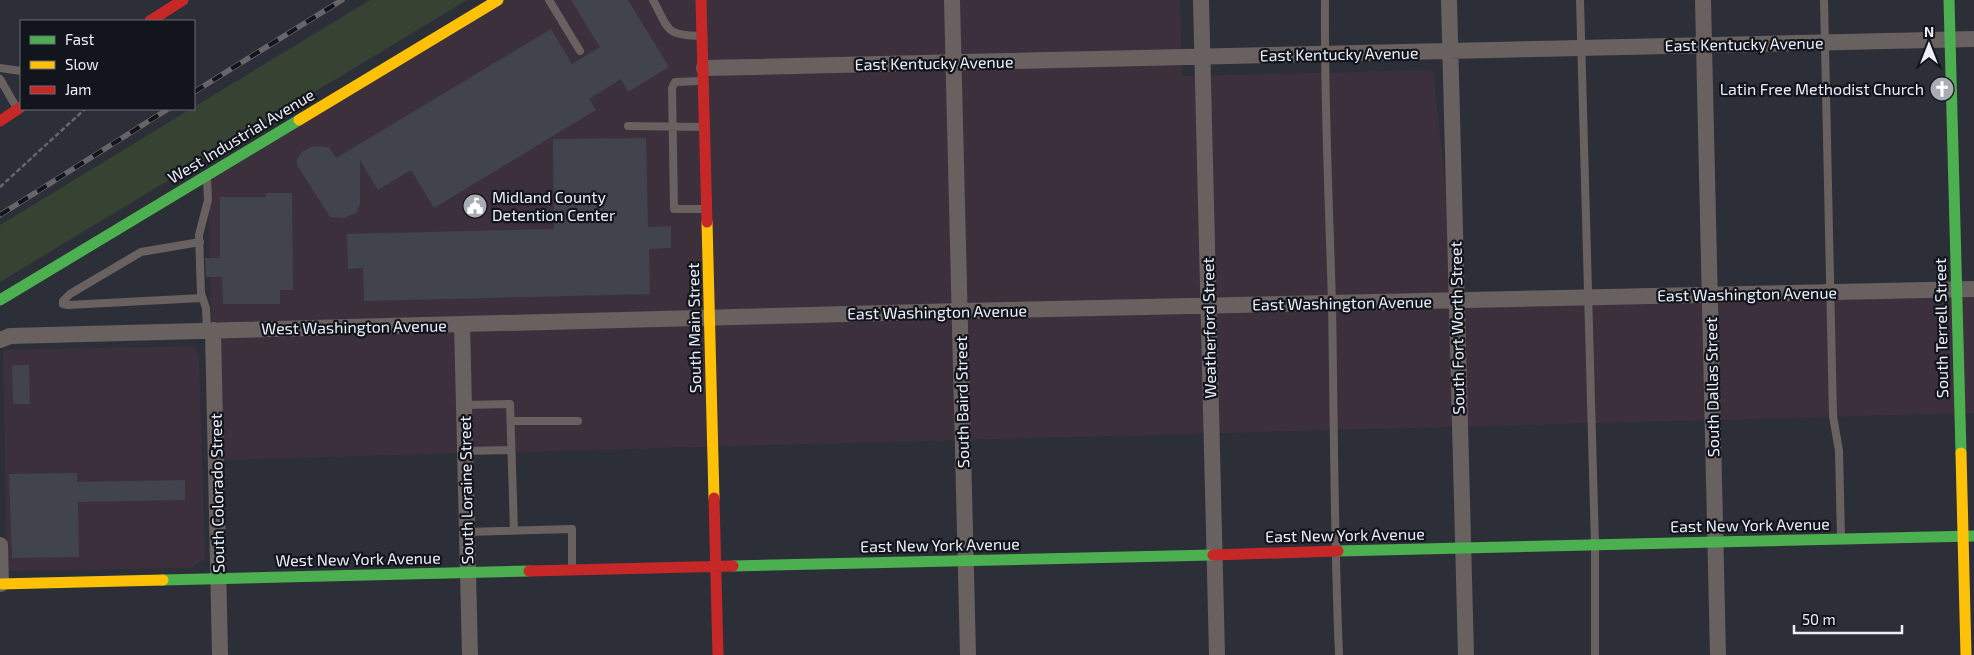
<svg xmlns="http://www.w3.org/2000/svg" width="1974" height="655" font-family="'Exo 2',sans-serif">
	<rect width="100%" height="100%" fill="#2c2f37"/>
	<path fill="#3b303c" d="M490,0H1180L1182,76L1433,70L1458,300L1974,288V413L214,460L208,171Z
		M192,346L199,355L205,559L191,568L7,571L3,350Z"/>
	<path fill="#364232" d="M370,0H467L0,282V225Z"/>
	<path fill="#41444c" d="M571,0H628L669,67L628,92L621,79L589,99L596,110L434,208L411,170L378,190L360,160V204L356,213L344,218L330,217L297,165V159L302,152L313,146L329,147L336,158L551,29L572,64L600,47Z
		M646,138L648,227L671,226V248L649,249L650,294L364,301L363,268L348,269L347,234L554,229L553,139Z
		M266,193H292L293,290H280V304H223L222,277H206L205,258H220V197H266Z
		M12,365H29L30,404H13Z
		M77,473V482L185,480V500L78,502L79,557L12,558L9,474Z"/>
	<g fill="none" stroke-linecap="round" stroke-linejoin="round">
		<path stroke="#6a6567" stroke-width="2.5" stroke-dasharray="5 2.5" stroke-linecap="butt" d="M0,187L85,109"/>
		<path stroke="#696060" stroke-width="8" d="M549,0L580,51
			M653,0C669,29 664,35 700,36
			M1325,0C1324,101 1329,202 1332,303C1334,420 1334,538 1339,655
			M1580,0L1595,545V655
			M1824,0L1833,416L1839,451L1841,537
			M0,68L21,71
			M0,79L15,105
			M700,81L675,82L672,88L674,209H705
			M628,126L703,127
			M207,179L208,200L199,235L201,293L206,308L207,331
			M200,242L141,252L70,294L63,301V304L68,305L202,298
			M464,405L510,404L514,530
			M511,421H578
			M466,451L511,450
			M467,532L572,529V568"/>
		<path stroke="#696060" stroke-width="16" d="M952,0L968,655
			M1201,0L1217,655
			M1449,0L1466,655
			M1703,0L1718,655
			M704,68L1974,39
			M462,324L470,655
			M213,330L220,655
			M0,340L10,336L960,311L1974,289
			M0,545L1,584"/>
		<path stroke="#4caf50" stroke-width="11" d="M1949,0L1961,453
			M0,300L299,120
			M1338,551L1974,536
			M733,566L1213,555
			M163,580L529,571"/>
		<path stroke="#ffc107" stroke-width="11" d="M299,120L498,0
			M707,222L714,498
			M1961,453L1966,655
			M0,584L163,580"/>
		<path stroke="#c62828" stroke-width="11" d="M701,0L707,222
			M150,21L183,0
			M0,121L21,107
			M714,498L718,655
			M1213,555L1338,551
			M529,571L733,566"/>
		<defs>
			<path id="rail" d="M194,92L342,0
				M0,215L168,109"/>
		</defs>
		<use href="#rail" stroke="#686568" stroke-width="5.5"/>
		<use href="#rail" stroke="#13151c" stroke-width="4" stroke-dasharray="11" stroke-linecap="butt"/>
	</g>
	<defs>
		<symbol id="church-disc" viewBox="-11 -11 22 22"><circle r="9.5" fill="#a9acb4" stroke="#13151c"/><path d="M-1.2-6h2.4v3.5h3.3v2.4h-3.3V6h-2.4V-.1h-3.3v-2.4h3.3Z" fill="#fff"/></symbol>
		<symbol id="civic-disc" viewBox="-11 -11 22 22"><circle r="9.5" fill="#a9acb4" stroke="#13151c"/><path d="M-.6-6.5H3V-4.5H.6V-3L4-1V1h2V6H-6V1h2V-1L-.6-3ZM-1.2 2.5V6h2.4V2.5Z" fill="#fff"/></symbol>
	</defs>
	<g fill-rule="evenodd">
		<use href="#church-disc" x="1928" y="75" width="28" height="28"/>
		<use href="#civic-disc" x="461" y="192" width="28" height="28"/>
	</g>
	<g text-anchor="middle" stroke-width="4.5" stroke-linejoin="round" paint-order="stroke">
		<g font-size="16" fill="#eceff8" stroke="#13151c">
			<text transform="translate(1744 44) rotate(-1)" y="6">East Kentucky Avenue</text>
			<text transform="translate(1339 54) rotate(-1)" y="6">East Kentucky Avenue</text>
			<text transform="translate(934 63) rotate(-1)" y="6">East Kentucky Avenue</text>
			<text transform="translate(241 136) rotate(-31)" y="6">West Industrial Avenue</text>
			<text transform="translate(1747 294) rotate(-1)" y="6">East Washington Avenue</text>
			<text transform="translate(1342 303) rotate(-1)" y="6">East Washington Avenue</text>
			<text transform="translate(937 312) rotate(-1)" y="6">East Washington Avenue</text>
			<text transform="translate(354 327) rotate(-1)" y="6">West Washington Avenue</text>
			<text transform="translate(694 328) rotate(-91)" y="6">South Main Street</text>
			<text transform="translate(1209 328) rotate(-91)" y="6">Weatherford Street</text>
			<text transform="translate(1457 328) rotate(-91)" y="6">South Fort Worth Street</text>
			<text transform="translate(1941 328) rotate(-91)" y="6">South Terrell Street</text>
			<text transform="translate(1712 387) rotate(-91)" y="6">South Dallas Street</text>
			<text transform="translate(962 402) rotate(-91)" y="6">South Baird Street</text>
			<text transform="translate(466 490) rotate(-91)" y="6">South Loraine Street</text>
			<text transform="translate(217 493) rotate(-91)" y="6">South Colorado Street</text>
			<text transform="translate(1750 525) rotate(-1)" y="6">East New York Avenue</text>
			<text transform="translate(1345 535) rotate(-1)" y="6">East New York Avenue</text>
			<text transform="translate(940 545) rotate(-1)" y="6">East New York Avenue</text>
			<text transform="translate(358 559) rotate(-1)" y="6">West New York Avenue</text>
		</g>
		<g font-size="16" fill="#eceff8" stroke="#13151c" text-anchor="end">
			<text x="1924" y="95">Latin Free Methodist Church</text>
			<text x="492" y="203" text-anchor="start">Midland County<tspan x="492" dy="18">Detention Center</tspan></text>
		</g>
	</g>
	<rect x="20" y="20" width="175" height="90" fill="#13151c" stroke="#6a6c74"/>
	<rect x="30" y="36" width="25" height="8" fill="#4caf50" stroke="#6a6c74"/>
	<text x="65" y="45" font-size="15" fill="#eceff8">Fast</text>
	<rect x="30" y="61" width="25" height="8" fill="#ffc107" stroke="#6a6c74"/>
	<text x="65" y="70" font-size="15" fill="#eceff8">Slow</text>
	<rect x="30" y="86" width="25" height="8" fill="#c62828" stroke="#6a6c74"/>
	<text x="65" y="95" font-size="15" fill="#eceff8">Jam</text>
	<g transform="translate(1929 45)" stroke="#13151c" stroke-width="4" paint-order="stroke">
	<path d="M0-4L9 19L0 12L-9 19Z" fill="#eceff8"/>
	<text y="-8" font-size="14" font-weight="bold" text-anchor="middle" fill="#eceff8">N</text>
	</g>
	<path d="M1794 625v8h108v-8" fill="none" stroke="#eceff8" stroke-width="2.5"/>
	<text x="1802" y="625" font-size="15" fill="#eceff8" stroke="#13151c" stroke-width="4" paint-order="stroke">50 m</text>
</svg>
